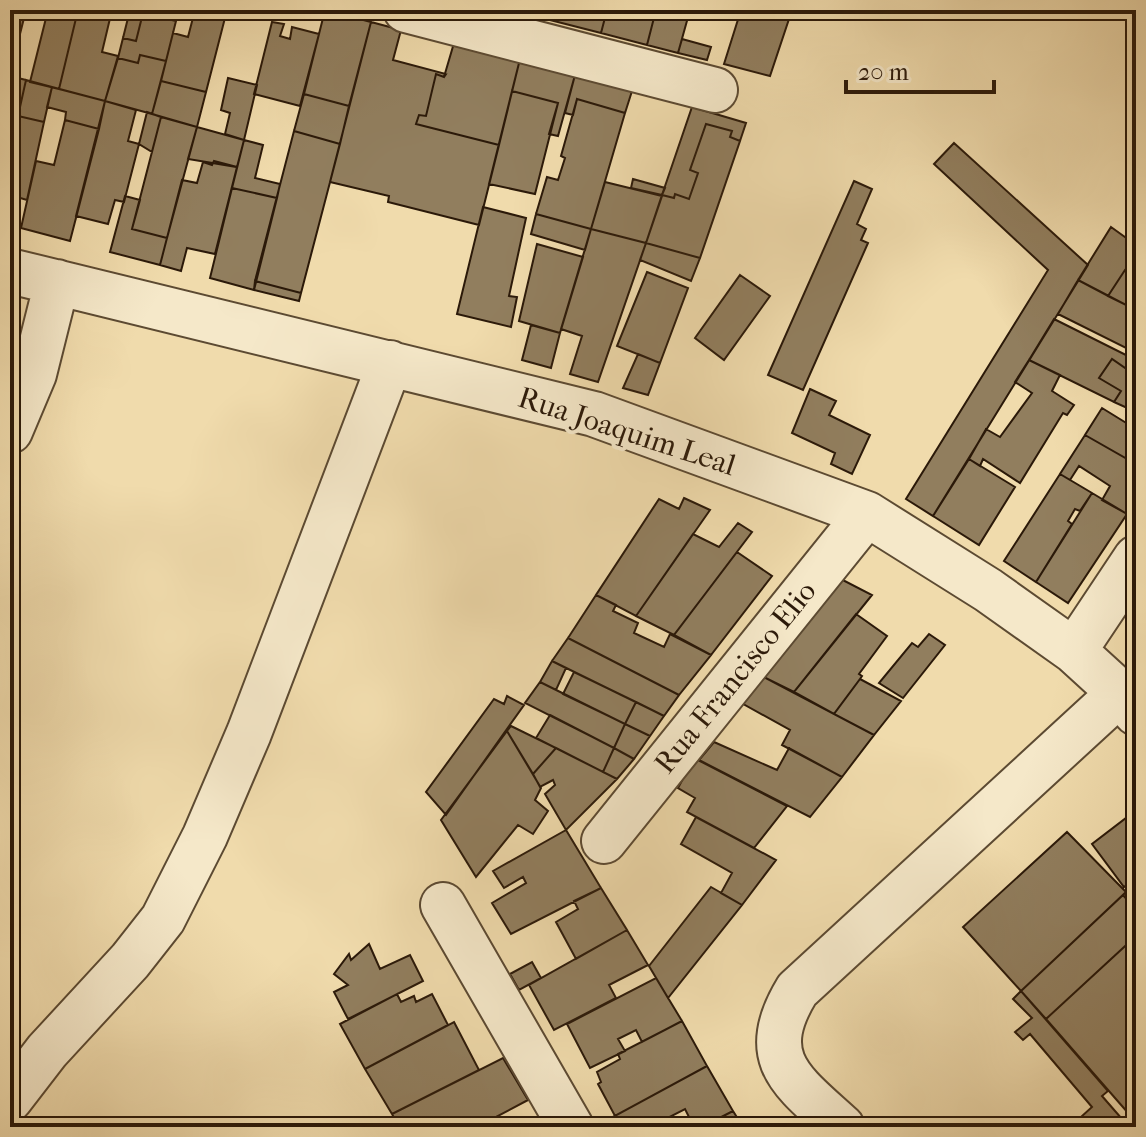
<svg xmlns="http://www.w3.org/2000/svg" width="1146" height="1137" font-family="'IM FELL French Canon',serif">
	<rect width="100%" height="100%" fill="#f0dbac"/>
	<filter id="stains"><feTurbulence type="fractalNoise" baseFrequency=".0025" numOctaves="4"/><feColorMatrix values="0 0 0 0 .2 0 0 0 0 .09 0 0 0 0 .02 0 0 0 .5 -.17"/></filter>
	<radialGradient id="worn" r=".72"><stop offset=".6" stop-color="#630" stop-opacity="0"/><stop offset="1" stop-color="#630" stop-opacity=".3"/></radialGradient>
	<path fill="#917e5e" stroke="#2b1909" stroke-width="2" d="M10,10H26L21,30L10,28Z
		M48,10H78L59,89L30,82Z
		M78,10H112L102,52L118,56L105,101L59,89Z
		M130,10H179L176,21L143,13L136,41L123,38Z
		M195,10H227L206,92L161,81L173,33L188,37Z
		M325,10L371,22L349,106L304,94Z
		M553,10H607L601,33L550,20Z
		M607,10H656L647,45L601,33Z
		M656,10H690L678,53L647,45Z
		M741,10H792L770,76L724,64Z
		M143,13L176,21L166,61L140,55L138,63L118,58L123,38L136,41Z
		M272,22L284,24L280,36L290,39L292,27L319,34L300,106L254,94Z
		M371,22L401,30L393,60L446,74L444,77L436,74L426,116L419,115L416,124L499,145L479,225L388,202L389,196L330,182Z
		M10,28L21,30L10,73Z
		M682,39L711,47L707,60L678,53Z
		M454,43L520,59L499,145L416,124L419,115L426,116L436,74L444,77Z
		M140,55L166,61L152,114L105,101L118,58L138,63Z
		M520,59L575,75L558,136L549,134L558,103L512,91Z
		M575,75L632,91L625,113L577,99L573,115L565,113Z
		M10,76L26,80L18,116L44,122L27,200L10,195Z
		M228,78L257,85L244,140L225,134L230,113L221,110Z
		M26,80L52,87L44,122L18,116Z
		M161,81L206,92L197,127L152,114Z
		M52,87L105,101L99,129L65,120L66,112L47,107Z
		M512,91L558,103L535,194L489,184Z
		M304,94L349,106L340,144L294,131Z
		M577,99L625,113L591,229L536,214L547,177L558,180L565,158L561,156Z
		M105,101L136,110L128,141L139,144L124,202L115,200L108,224L76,216Z
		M692,107L746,123L740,141L730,137L732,131L706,124L690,170L698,173L689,199L675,194L674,198L662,195Z
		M147,112L161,117L152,152L139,144Z
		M161,117L197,127L167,238L132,229Z
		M65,120L99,129L70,241L21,228L36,161L54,165Z
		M706,124L732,131L730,137L740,141L700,258L646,243L662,195L674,198L675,194L689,199L698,173L690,170Z
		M197,127L244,140L237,167L188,159Z
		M294,131L340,144L301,293L255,281Z
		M244,140L263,145L255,178L280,184L277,198L232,188Z
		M954,143L1088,265L933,516L906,499L1048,270L934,164Z
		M214,161L237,167L215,254L187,248L181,271L160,265L182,180L197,183L203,162L212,165Z
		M633,179L665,188L662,195L631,188Z
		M854,181L872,189L857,224L866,229L861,240L868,243L803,390L768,375Z
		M605,182L662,196L646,243L591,229Z
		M232,188L277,198L254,290L210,278Z
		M125,196L140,200L132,229L167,238L160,265L110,252Z
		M483,207L526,218L509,296L517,297L511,327L457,314Z
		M536,214L591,229L585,250L531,234Z
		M1111,227L1136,245V273L1135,275L1125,270L1108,296L1078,280Z
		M591,229L646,243L598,382L570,374L582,336L561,329Z
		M646,243L700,258L691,281L640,260Z
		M537,244L583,257L560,333L519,321Z
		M1125,270L1135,275L1136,273V310L1108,296Z
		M647,272L688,288L660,363L617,346Z
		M740,275L770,296L724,360L695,338Z
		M1078,280L1136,310V353L1058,314Z
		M255,281L301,293L299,301L254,290Z
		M1054,319L1136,360L1131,372L1112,359L1099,378L1121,391L1114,402L1029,360Z
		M531,325L560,333L551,368L522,360Z
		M638,354L660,363L648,395L623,388Z
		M1112,359L1131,372L1136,364V412L1114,402L1121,391L1099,378Z
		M1029,360L1060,375L1052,391L1074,405L1067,415L1063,413L1020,483L983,459L980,466L969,459L986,429L1000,437L1032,393L1015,382Z
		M810,389L836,401L829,415L870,435L852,474L831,464L835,453L792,433Z
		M1102,408L1136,429V464L1085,435Z
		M1085,435L1136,464V501L1127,514L1102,500L1110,486L1079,466L1070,480L1060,474Z
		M969,459L1015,487L979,545L933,516Z
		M1060,474L1092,493L1080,511L1075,509L1068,521L1072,524L1036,582L1004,561Z
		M1092,493L1127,514L1068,603L1036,582Z
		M684,498L710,510L636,616L596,595L659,499L679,509Z
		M738,523L752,532L674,635L636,616L693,534L719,547Z
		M737,552L772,576L711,655L674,635Z
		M835,576L872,595L794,692L756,673Z
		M596,595L616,605L613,611L638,623L634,633L664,647L670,634L711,655L679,695L568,638Z
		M856,614L887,636L859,674L862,676L860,679L834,714L794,692Z
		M929,634L945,645L903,698L879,683L912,643L918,647Z
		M568,638L679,695L664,716L552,661Z
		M552,661L566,668L556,690L540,682Z
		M574,672L636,702L625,724L563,694Z
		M756,673L874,735L842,777L782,745L790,730L736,700Z
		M860,679L901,701L874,735L834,714Z
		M540,682L625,724L614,748L525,703Z
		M507,696L524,705L446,815L426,792L494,699L504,704Z
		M636,702L664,716L650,736L625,724Z
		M550,715L614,748L603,772L536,738Z
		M625,724L650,736L634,759L614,748Z
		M511,726L556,748L533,774L507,731Z
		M507,731L541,788L535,800L548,811L533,834L518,825L476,877L441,820Z
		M714,742L777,770L789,748L842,777L810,817L699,760Z
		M556,748L617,779L566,830L545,794L555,785L553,780L540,787L533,774Z
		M614,748L634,759L617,779L603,772Z
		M694,758L787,806L754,848L687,812L695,798L678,788Z
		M696,817L776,860L742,905L721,893L732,873L681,844Z
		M1126,818L1136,831V878L1124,887L1092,844Z
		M566,830L601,888L511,934L492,903L526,883L523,877L504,888L493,871Z
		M1067,832L1126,892L1021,991L963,927Z
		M1136,883V910L1123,895Z
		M711,887L742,905L668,998L649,966Z
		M601,888L627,930L576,959L556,922L578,909L574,901Z
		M1123,895L1136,910V936L1046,1019L1021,991Z
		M627,930L648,965L609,985L616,998L554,1030L529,985Z
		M1136,936V1122L1046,1019Z
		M369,944L380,969L410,955L423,981L348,1019L334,992L348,985L334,974L349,954L351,960Z
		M532,962L541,978L519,990L510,974Z
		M656,978L682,1021L642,1042L636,1030L618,1039L625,1051L590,1068L567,1024Z
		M1021,991L1108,1091L1102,1096L1129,1127H1070L1092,1107L1030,1034L1023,1040L1015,1032L1032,1018L1013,999Z
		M397,994L401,1002L414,996L416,1002L432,994L448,1025L365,1069L340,1024Z
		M682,1021L707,1066L615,1116L598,1084L601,1082L597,1072L620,1059L618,1054Z
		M454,1022L479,1070L392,1114L365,1069Z
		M503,1058L528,1100L477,1127H399L392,1114Z
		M707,1066L733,1111L702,1127H694L685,1109L650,1127L596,1126Z
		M733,1111L743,1127H702Z
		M498,1116L504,1127H477Z"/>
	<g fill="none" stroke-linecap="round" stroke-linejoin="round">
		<defs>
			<path id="minor" d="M406,10L715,90
				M10,271L594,414L867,514L988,590L1074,651L1120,693L1136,713
				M10,431L34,374L57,282
				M1074,651L1136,558
				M604,841L867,514
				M443,905L571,1127
				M10,1099L47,1051L130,961L163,919L205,836L249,733L390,363
				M842,1127C793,1082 755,1059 797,990L1120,693"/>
		</defs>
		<use href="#minor" stroke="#5c4a32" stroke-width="48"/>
		<use href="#minor" stroke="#f5e8c9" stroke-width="44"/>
	</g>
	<g text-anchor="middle" stroke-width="8" stroke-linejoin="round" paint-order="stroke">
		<g font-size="30" fill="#2b1909" stroke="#f5e8c9">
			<text transform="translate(627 431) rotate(18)" y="10">Rua Joaquim Leal</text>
			<text transform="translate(735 677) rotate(-51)" y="10">Rua Francisco Elio</text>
		</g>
	</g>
	<rect width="1146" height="1137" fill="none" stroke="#f0dbac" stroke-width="40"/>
	<rect x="12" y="12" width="1122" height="1113" fill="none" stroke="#2b1909" stroke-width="4"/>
	<rect x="20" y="20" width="1106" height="1097" fill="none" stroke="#2b1909" stroke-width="2"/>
	<path d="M846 80v12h148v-12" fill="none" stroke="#2b1909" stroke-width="4"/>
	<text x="858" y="80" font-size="24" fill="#2b1909" stroke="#f5e8c9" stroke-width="6" paint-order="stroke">20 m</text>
	<rect width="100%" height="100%" filter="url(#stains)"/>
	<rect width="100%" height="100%" fill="url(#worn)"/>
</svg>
